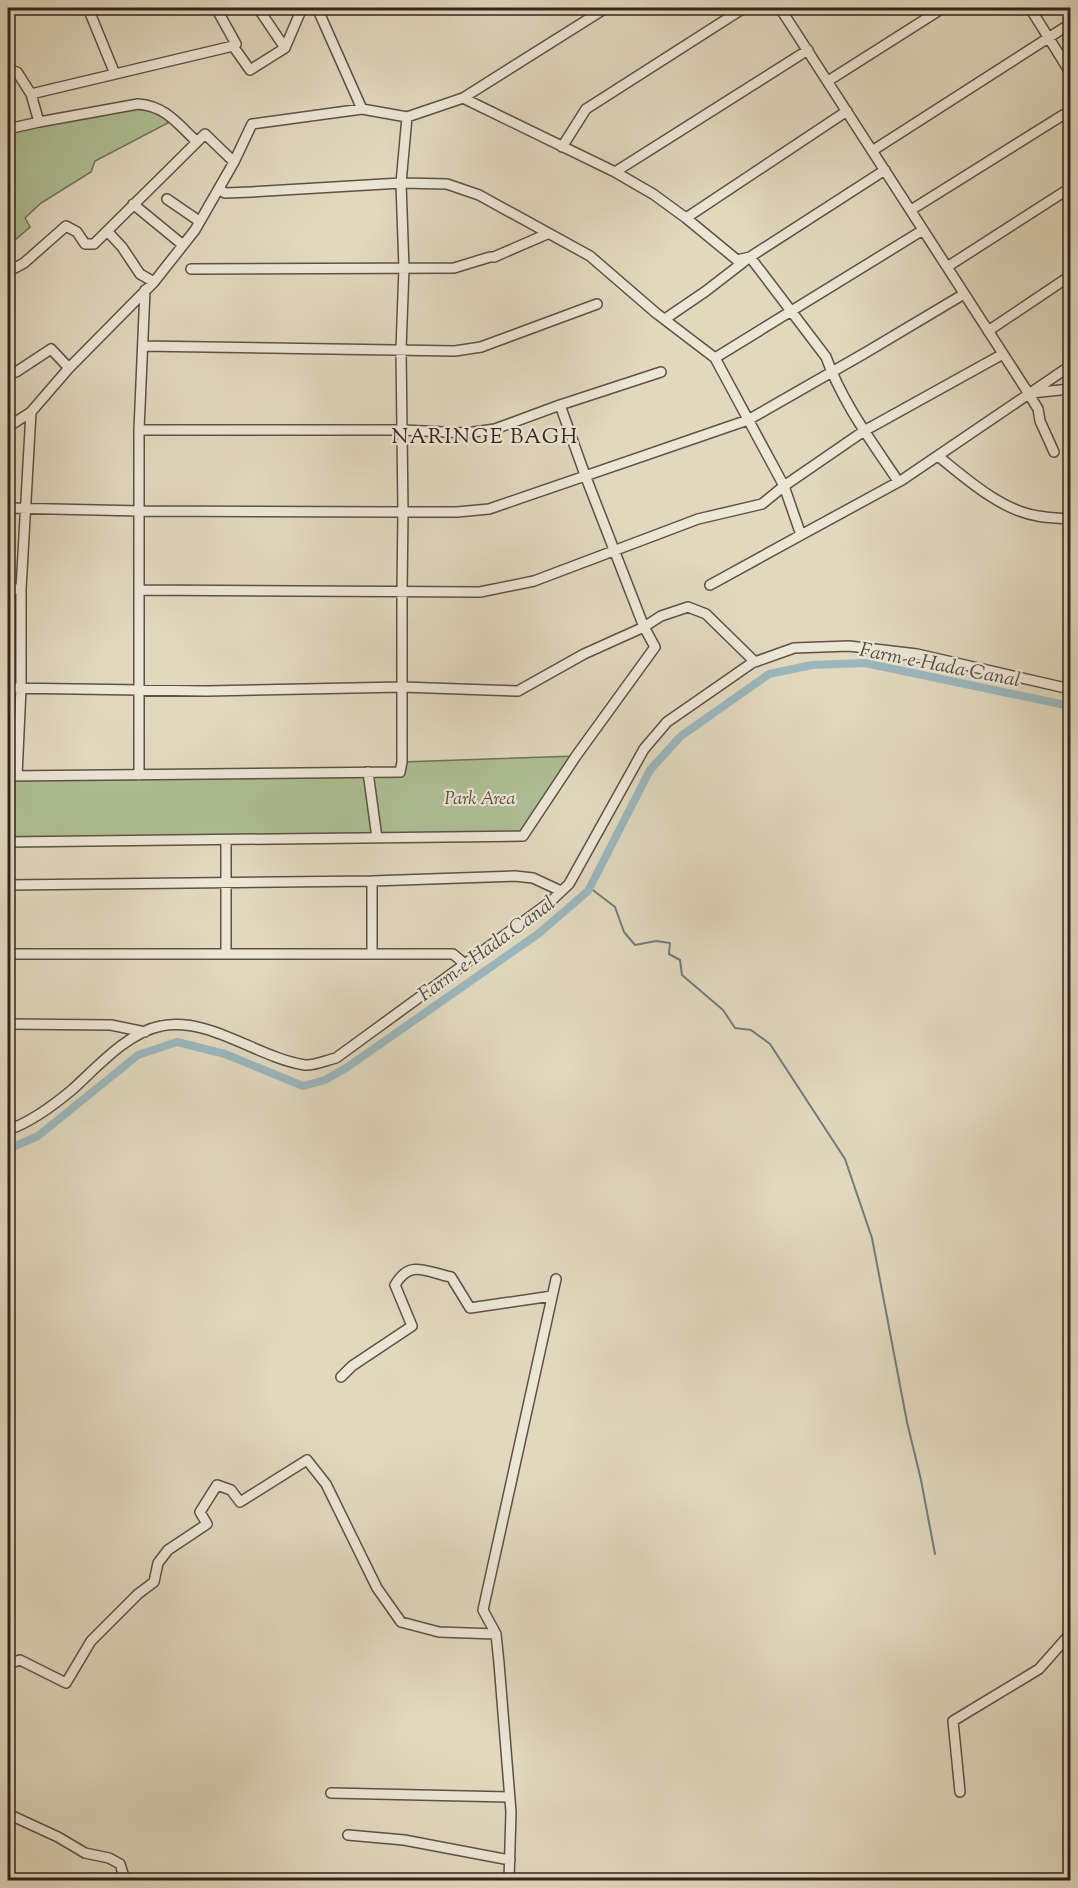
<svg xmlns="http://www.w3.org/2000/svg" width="1078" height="1888" font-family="'Sorts Mill Goudy',serif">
	<rect width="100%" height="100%" fill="#e1d8be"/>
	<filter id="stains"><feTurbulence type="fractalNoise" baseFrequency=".00333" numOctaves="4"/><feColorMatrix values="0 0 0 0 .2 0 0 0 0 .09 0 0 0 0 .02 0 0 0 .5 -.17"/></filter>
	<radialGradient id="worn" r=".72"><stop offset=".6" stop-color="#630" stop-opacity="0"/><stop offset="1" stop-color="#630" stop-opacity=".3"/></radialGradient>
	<path fill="#aebf95" stroke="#707259" stroke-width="1.5" d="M126,109L153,110L166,117L168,123L95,161L91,172L41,203L25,218L30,227L8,246V131Z
		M576,756L523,836L8,842V776L400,772L402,762Z"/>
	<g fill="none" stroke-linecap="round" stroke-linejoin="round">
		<path stroke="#707c7d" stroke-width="2" d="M589,887L615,907L624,932L635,945L656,941L670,943L669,954L680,960L682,975L723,1010L735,1028L751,1030L770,1044L845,1159L872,1238L907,1422L921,1480L935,1554"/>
		<path stroke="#9ab7bd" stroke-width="8" d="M8,1149L38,1136L138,1055L177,1042L225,1054L303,1086L325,1080L346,1068L538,934L588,891L650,770L681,736L769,674L812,665L865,663L1070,706"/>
		<defs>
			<path id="minor" d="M88,8L115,74
				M216,8L236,44L233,46
				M258,8L285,48
				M315,8L318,10L362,109
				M780,8L1027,391L1038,409L1040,421L1054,452
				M1030,8L1070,72
				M8,70L17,72L31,94
				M828,81L943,8
				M463,98L615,172L653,194L686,218L737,260L750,257L826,357C842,402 872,442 898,481
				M39,122L138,104C165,106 177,123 196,141
				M8,129L39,122L31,94L233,46L250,70L285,48L302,8
				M562,147L586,109L744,8
				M872,151L1070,24
				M615,172L808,50
				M219,189L225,193L251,192L401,183L447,184L479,195L590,256L656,313L715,358L784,486L801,535L710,585
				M167,199L199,221
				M133,204L183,245
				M911,210L1063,115
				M686,218L847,111
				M108,232L122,247L140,274L154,282
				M947,267L1070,188
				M13,269L24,263L66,226L77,232L85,244H94L205,134L234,162
				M191,269L454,268L490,257H494L547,234
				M665,319L706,291L750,257L885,170
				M988,331L1070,276
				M143,346L455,351L481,347L597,304
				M715,358L923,230
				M8,375L16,372L51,349L69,368
				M1031,393L1070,389
				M8,425H11L31,412L69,368L154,282L195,230L234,162L252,124L362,109L407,117
				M139,430H403L466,433L495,429L560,405L661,372
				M938,456C965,478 1002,511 1038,516C1048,518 1060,518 1070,519
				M1069,465L1070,464
				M8,508L141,511L403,512H457L489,509L748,420L865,353L964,294
				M801,535L902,480L1070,366
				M8,589H21
				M140,590L480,592L534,581L698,519L762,504L784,486L864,431L1003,354
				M8,688L207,691L402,687L518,691L584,654L644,627L661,616L688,607L706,614L755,662
				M368,772L377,838
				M139,775V430L145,290
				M8,776L400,772L402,762V591L403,512L401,349L404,268L401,183L407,117L463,98L606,8
				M17,776L21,688V589L31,412
				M8,842L523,836L576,756L655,647L644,627L585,475L560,405
				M372,881V954
				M8,885L372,881L515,876L533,878L561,891
				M8,954H453L465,964
				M226,954V840
				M8,1024L111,1025L145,1032
				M8,1130C31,1122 54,1105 73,1089C96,1068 128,1032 161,1026C209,1016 258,1058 305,1065C314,1066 327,1060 336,1058L550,902L569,884L644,749L667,722L752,663L794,648L849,646L917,654L1070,689
				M341,1377L352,1366L412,1326L395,1285C410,1259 426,1272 451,1277L470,1308L552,1296
				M8,1664L20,1660L66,1683L91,1641L138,1594L154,1582L158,1563L168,1550L207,1524L200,1512L217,1485L231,1490L240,1502L307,1460L326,1484L377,1588L401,1622L439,1632L496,1634
				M960,1792L953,1721L1039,1669L1070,1634
				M331,1793L509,1797
				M8,1814L58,1837L85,1853L109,1858L120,1864L125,1880
				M348,1835L404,1840L510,1860
				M509,1880L511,1812L499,1663L496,1634L483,1610L556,1279"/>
		</defs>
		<use href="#minor" stroke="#5e5145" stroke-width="12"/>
		<use href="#minor" stroke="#ece6d5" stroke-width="9"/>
	</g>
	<g text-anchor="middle" stroke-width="4.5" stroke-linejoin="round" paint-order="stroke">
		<g font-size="18" font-style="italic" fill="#514b3b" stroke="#ece6d5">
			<text x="480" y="804">Park Area</text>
		</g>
		<g font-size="20" font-style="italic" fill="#4c4945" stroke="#ece6d5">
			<text transform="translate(940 664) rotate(11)" y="7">Farm-e-Hada Canal</text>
			<text transform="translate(486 948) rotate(-36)" y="7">Farm-e-Hada Canal</text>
		</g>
		<g font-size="21" letter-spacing="1.5" fill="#32241d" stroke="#ece6d5">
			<text x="485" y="443">NARINGE BAGH</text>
		</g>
	</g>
	<rect width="1078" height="1888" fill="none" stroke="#e1d8be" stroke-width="30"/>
	<rect x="9" y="9" width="1060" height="1870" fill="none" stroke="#32241d" stroke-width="3"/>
	<rect x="15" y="15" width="1048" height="1858" fill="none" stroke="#32241d" stroke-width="1.5"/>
	<rect width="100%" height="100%" filter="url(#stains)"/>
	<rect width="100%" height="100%" fill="url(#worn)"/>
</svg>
